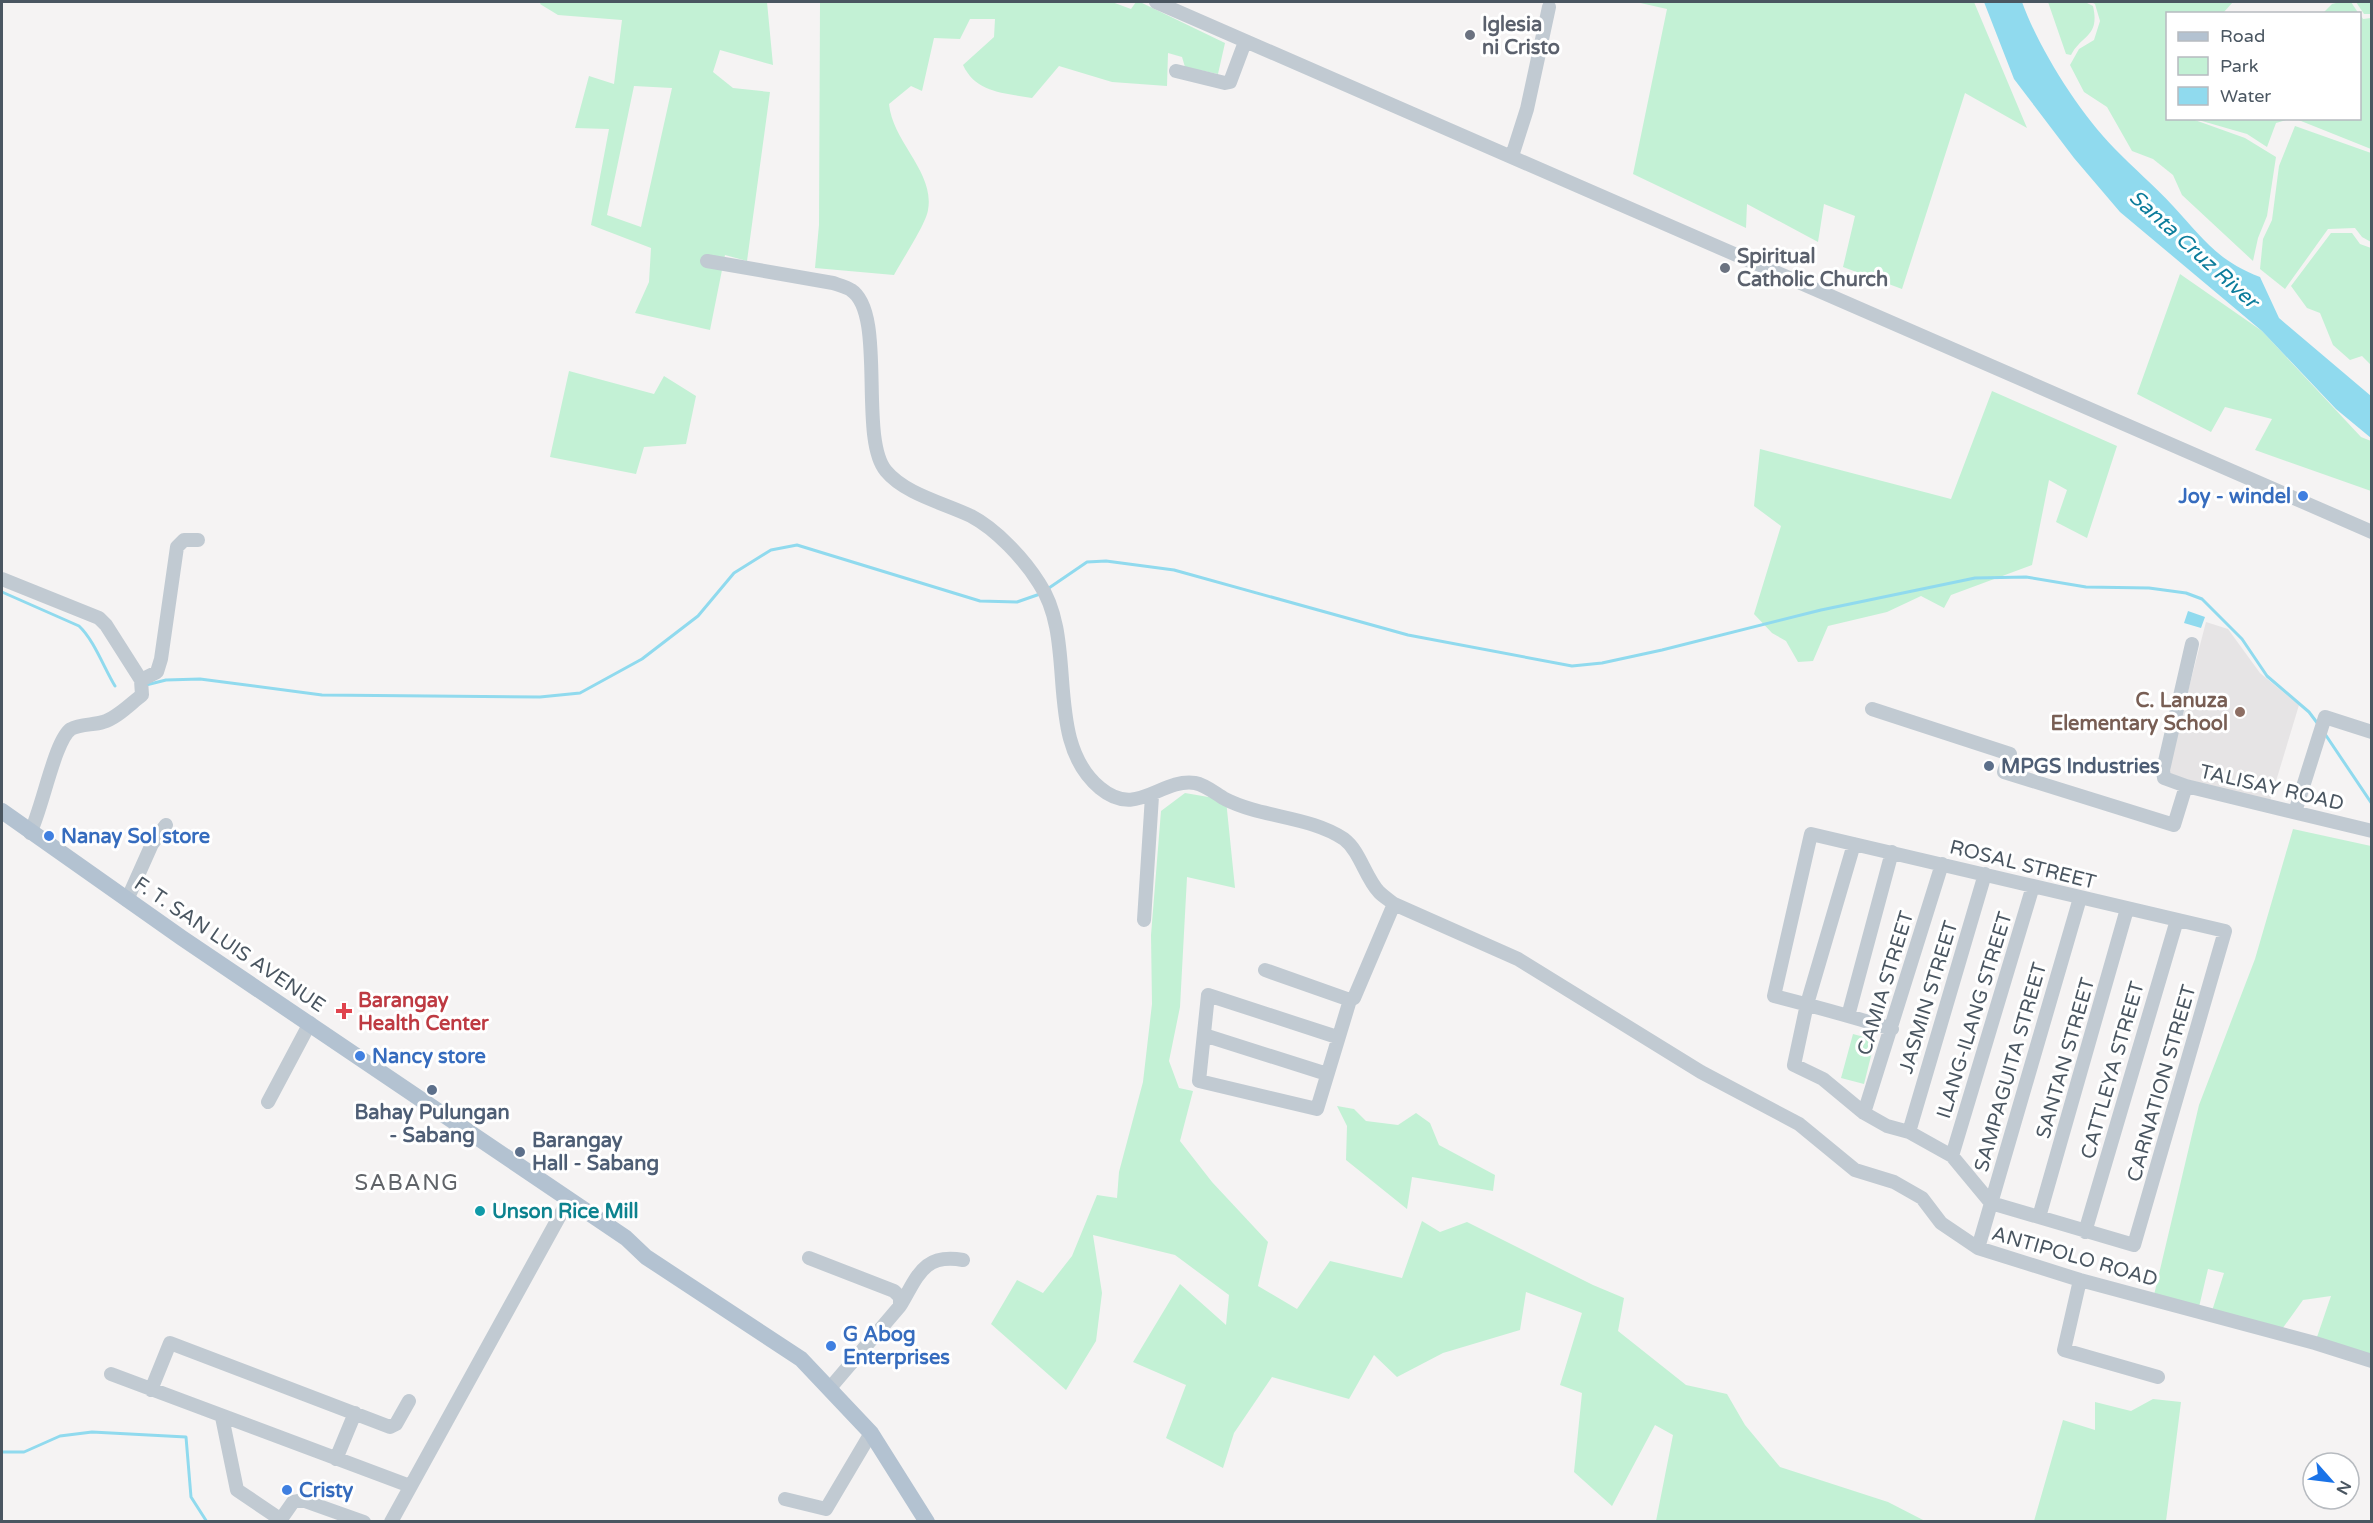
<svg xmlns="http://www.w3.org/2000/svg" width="2373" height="1523" font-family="'Varela Round',sans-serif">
	<rect width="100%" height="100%" fill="#f5f3f3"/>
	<path fill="#e6e4e5" d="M2206,622L2228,629L2260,673L2299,705L2270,801L2170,775L2167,772Z"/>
	<path fill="#c3f1d5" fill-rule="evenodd" d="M541,2H767L773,65L720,50L713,72L733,88L770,92L747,261L725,255L710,330L635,313L649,282L651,248L591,225L609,129L575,128L589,76L614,84L622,20L558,15L540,4ZM634,86L672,88L641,227L607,215Z
		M820,2H1112L1131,9L1136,2H1140L1225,43L1218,74L1185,67L1182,57L1168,53L1167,86L1112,82L1059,66L1032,98C1004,93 976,93 963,65L994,37L995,19H970L960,39L934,38L922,91L911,86L889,104C893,143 935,172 928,210C926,224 902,260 894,275L815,268L819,225Z
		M1636,2H1974L2027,128L1965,93L1902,289L1843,267L1855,216L1824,204L1818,242L1747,204L1746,228L1633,174L1667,9Z
		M2048,2H2085L2093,6C2100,37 2082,34 2071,55L2066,54Z
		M2091,2H2233L2223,13L2168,14V118L2192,119L2245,138L2276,157L2267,216L2258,238L2253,261L2182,195L2173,175L2153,159L2132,151L2107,107L2084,92L2070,65L2079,49L2094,40L2100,21L2095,4Z
		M2340,2H2351L2359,14L2323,13L2332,4Z
		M2356,2H2371V14H2364Z
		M2360,14L2363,19L2371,18V149L2296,119L2360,118Z
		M2195,119L2196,118L2290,119L2276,123L2267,147L2247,134Z
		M2295,126L2371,153V242L2362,237L2355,228L2328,229L2285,289L2260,269L2263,239L2272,220L2279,166Z
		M2331,233H2352L2360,244L2371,248V365L2362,356L2350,360L2333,345L2320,313L2307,308L2291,286Z
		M2180,274L2262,331L2361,437L2371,441V491L2255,450L2272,419L2225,407L2211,432L2137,394Z
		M569,371L654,394L664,376L696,396L686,444L644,447L636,474L550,457Z
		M1992,391L2117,446L2087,538L2056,522L2067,490L2049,480L2032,565L1951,595L1944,608L1921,596L1887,612L1828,626L1813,661L1798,662L1786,641L1772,633L1754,614L1781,526L1754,506L1760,449L1951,499Z
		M1185,793L1226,800L1235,888L1187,877L1180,1007L1169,1061L1179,1088L1193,1091L1180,1141L1212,1182L1268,1242L1258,1286L1297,1309L1330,1261L1402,1278L1422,1221L1440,1232L1467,1222L1593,1285L1624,1298L1618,1331L1686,1385L1727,1394L1745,1425L1780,1467L1888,1502L1925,1521H1656L1673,1435L1655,1425L1612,1506L1574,1472L1582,1393L1560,1385L1582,1313L1526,1292L1520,1330L1443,1353L1397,1377L1374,1355L1349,1399L1272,1377L1234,1433L1223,1468L1166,1438L1186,1385L1133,1362L1180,1284L1226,1325L1229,1295L1175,1255L1093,1235L1102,1293L1096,1341L1066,1390L991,1324L1017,1280L1043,1293L1072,1256L1097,1195L1117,1198L1119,1172L1143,1082L1152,1004L1151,935L1161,811Z
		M2293,829L2371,846V1356L2316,1340L2331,1296L2303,1300L2280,1332L2212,1311L2224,1273L2208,1269L2199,1307L2154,1295L2199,1105L2255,959Z
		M1853,1034L1875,1040L1864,1084L1841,1078Z
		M1337,1106L1354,1109L1366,1121L1398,1125L1416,1113L1430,1123L1439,1145L1495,1175L1493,1191L1412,1177L1407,1209L1346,1160L1347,1126Z
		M2153,1399L2181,1402L2166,1521H2034L2063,1420L2095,1430V1402L2131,1411Z"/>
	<path fill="#90daee" d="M1984,2H2022C2039,49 2079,112 2114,148C2133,168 2154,185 2173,206C2203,238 2216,260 2260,277L2279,318L2371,396V438L2336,409L2262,331L2120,212L2074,158L2014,79Z
		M2188,611L2205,617L2201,628L2184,623Z"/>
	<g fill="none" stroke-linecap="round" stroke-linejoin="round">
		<path stroke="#90daee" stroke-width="3" d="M1046,590L1087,562L1106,561L1174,570L1408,635L1572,666L1602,663L1662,650L1821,610L1975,578L2026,577L2086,587L2149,588L2186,593L2202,599L2242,639L2267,676L2309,712L2318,724
			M2,592L79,626C94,640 104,668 115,686
			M146,685L166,680L200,679L322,695L540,697L580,693L642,659L698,616L734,573L771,550L797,545L980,601L1017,602L1040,594
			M2325,734L2372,804
			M2,1452H24L60,1436L92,1432L186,1437L191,1497L207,1522"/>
		<path stroke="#c1cad2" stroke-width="14" d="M1156,2L2372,532
			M1176,71L1225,83L1230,82L1245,42
			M1512,156L1527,109L1549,7
			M707,261L833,283C839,285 847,287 851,290C887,313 858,438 886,471C905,494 944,503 971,516C996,529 1024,559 1039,583C1079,642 1042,740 1100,788C1137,819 1160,778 1195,783C1206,785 1216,794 1225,799C1262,818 1310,816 1344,839C1360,851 1365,877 1379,892C1383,896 1389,900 1394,904L1518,959L1701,1072L1799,1124L1855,1170L1894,1182L1922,1198L1941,1223L1978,1248L2080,1280L2315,1343L2372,1361
			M2,579L99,618L106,625L141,680L142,695C130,704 117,718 103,722C94,725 80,724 71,729C55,739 42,810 30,833
			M2192,644L2163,770L2164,778L2186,786L2372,831
			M141,680L157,672L161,659L177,547L184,540H198
			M1872,709L2010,754L2004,772L2174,825L2186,786
			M2295,812L2325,717L2372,732
			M1854,844L1807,1004L1794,1065L1823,1079L1864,1113L1887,1126L1909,1132L1952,1156L1991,1203L2134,1245L2225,931C2087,899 1949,866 1811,834L1774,996C1813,1006 1853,1017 1892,1029
			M127,900L152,844L166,825
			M1144,920L1152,796
			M1265,970L1350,1000L1354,998L1394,904
			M1848,1016L1892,852
			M1204,1035L1327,1074
			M1337,1037L1208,995L1199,1081L1317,1109L1350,1000
			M268,1102L310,1023
			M1864,1113L1942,864
			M1909,1132L1985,874
			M1952,1156L2033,886
			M2039,1217L2127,909
			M2085,1232L2177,920
			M1978,1248L2080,898
			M809,1258L894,1291L900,1297V1306L830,1388
			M2080,1280L2064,1350L2158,1377
			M900,1306C918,1276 923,1253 963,1260
			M111,1374L410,1486
			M151,1390L170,1343L390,1427L396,1424L409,1401
			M222,1417L237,1490L280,1519
			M336,1459L355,1413
			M785,1499L826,1509L871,1433
			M279,1522L293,1502L302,1500L364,1522
			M391,1522L569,1199"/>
		<path stroke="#b3c2d1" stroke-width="16" d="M2,811L182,938L626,1238L646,1257L801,1359L871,1433L927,1522"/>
	</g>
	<g fill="#6b7280" stroke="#fff" stroke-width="2">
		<circle cx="1470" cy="35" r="6"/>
		<circle cx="1725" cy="268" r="6"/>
	</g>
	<g fill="#3f7fe0" stroke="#fff" stroke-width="2">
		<circle cx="2303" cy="496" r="6"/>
		<circle cx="49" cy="836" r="6"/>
		<circle cx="360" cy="1056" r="6"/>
		<circle cx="831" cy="1346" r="6"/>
		<circle cx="287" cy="1490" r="6"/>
	</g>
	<circle fill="#8d6e63" stroke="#fff" stroke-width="2" cx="2240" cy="712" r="6"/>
	<g fill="#5c6f8a" stroke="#fff" stroke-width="2">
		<circle cx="1989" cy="766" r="6"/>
		<circle cx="432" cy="1090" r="6"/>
		<circle cx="520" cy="1152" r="6"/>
	</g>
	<path fill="#e0444e" stroke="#fff" stroke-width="2" d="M341 1002h6v6h6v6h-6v6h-6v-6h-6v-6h6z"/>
	<circle fill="#0f9aa8" stroke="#fff" stroke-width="2" cx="480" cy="1211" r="6"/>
	<g text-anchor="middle" stroke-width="6" stroke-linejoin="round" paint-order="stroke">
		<g font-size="20" font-weight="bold" fill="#5b616d" stroke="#fff" text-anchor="start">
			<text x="1482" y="31">Iglesia<tspan x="1482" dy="23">ni Cristo</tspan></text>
			<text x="1737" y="263">Spiritual<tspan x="1737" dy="23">Catholic Church</tspan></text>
		</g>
		<g font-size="20" font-weight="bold" fill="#366cbe" stroke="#fff" text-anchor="start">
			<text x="2291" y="503" text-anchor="end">Joy - windel</text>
			<text x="61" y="843">Nanay Sol store</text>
			<text x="372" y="1063">Nancy store</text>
			<text x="843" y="1341">G Abog<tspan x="843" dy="23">Enterprises</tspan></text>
			<text x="299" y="1497">Cristy</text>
		</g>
		<g font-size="20" font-weight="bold" fill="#785e54" stroke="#fff" text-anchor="end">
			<text x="2228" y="707">C. Lanuza<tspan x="2228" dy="23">Elementary School</tspan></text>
		</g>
		<g font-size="20" font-weight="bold" fill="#4e5e75" stroke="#fff" text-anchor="start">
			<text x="2001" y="773">MPGS Industries</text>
			<text x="432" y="1119" text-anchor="middle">Bahay Pulungan<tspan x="432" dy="23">- Sabang</tspan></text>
			<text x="532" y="1147">Barangay<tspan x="532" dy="23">Hall - Sabang</tspan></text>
		</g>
		<g font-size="20" fill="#4a5661" stroke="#fff">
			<text transform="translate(2272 787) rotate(13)" y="7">TALISAY ROAD</text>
			<text transform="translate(2023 864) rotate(14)" y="7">ROSAL STREET</text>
			<text transform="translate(230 944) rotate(34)" y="7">F. T. SAN LUIS AVENUE</text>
			<text transform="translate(1885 983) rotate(-73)" y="7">CAMIA STREET</text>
			<text transform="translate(1928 997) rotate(-73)" y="7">JASMIN STREET</text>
			<text transform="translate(1974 1015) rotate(-73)" y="7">ILANG-ILANG STREET</text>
			<text transform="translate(2065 1058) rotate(-74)" y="7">SANTAN STREET</text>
			<text transform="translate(2010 1067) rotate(-74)" y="7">SAMPAGUITA STREET</text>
			<text transform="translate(2112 1070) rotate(-74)" y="7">CATTLEYA STREET</text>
			<text transform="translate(2161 1083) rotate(-74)" y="7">CARNATION STREET</text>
			<text transform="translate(2075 1256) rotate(16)" y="7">ANTIPOLO ROAD</text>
		</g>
		<g font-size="20" font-weight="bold" fill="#be3a42" stroke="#fff" text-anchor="start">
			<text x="358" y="1007">Barangay<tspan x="358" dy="23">Health Center</tspan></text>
		</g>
		<g font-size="20" font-weight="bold" fill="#0d838f" stroke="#fff" text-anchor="start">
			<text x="492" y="1218">Unson Rice Mill</text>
		</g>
		<g font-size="21" font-style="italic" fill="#0c7c9b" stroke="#fff">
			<text transform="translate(2194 249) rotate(42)" y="7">Santa Cruz River</text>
		</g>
		<g font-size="22" letter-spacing="1.5" fill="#5f6368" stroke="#fff">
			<text x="407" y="1190">SABANG</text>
		</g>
	</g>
	<rect width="2373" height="1523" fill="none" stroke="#4a5661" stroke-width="6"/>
	<rect x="2166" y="12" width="195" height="108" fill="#ffffff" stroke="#b7bbc0" stroke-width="1.5"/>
	<rect x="2178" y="32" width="30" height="9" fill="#b3c2d1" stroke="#b7bbc0" stroke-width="1.5"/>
	<text x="2220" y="42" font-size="18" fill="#4a5661">Road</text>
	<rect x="2178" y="57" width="30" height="18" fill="#c3f1d5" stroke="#b7bbc0" stroke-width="1.5"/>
	<text x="2220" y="72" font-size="18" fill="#4a5661">Park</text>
	<rect x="2178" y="87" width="30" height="18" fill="#90daee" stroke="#b7bbc0" stroke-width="1.5"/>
	<text x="2220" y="102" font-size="18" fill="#4a5661">Water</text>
	<g transform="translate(2331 1481) rotate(118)"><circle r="28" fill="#ffffff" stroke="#b7bbc0" stroke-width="1.5"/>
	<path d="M0-4.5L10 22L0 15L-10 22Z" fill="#1a73e8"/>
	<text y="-9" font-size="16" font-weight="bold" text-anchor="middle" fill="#4a5661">N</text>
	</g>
</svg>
